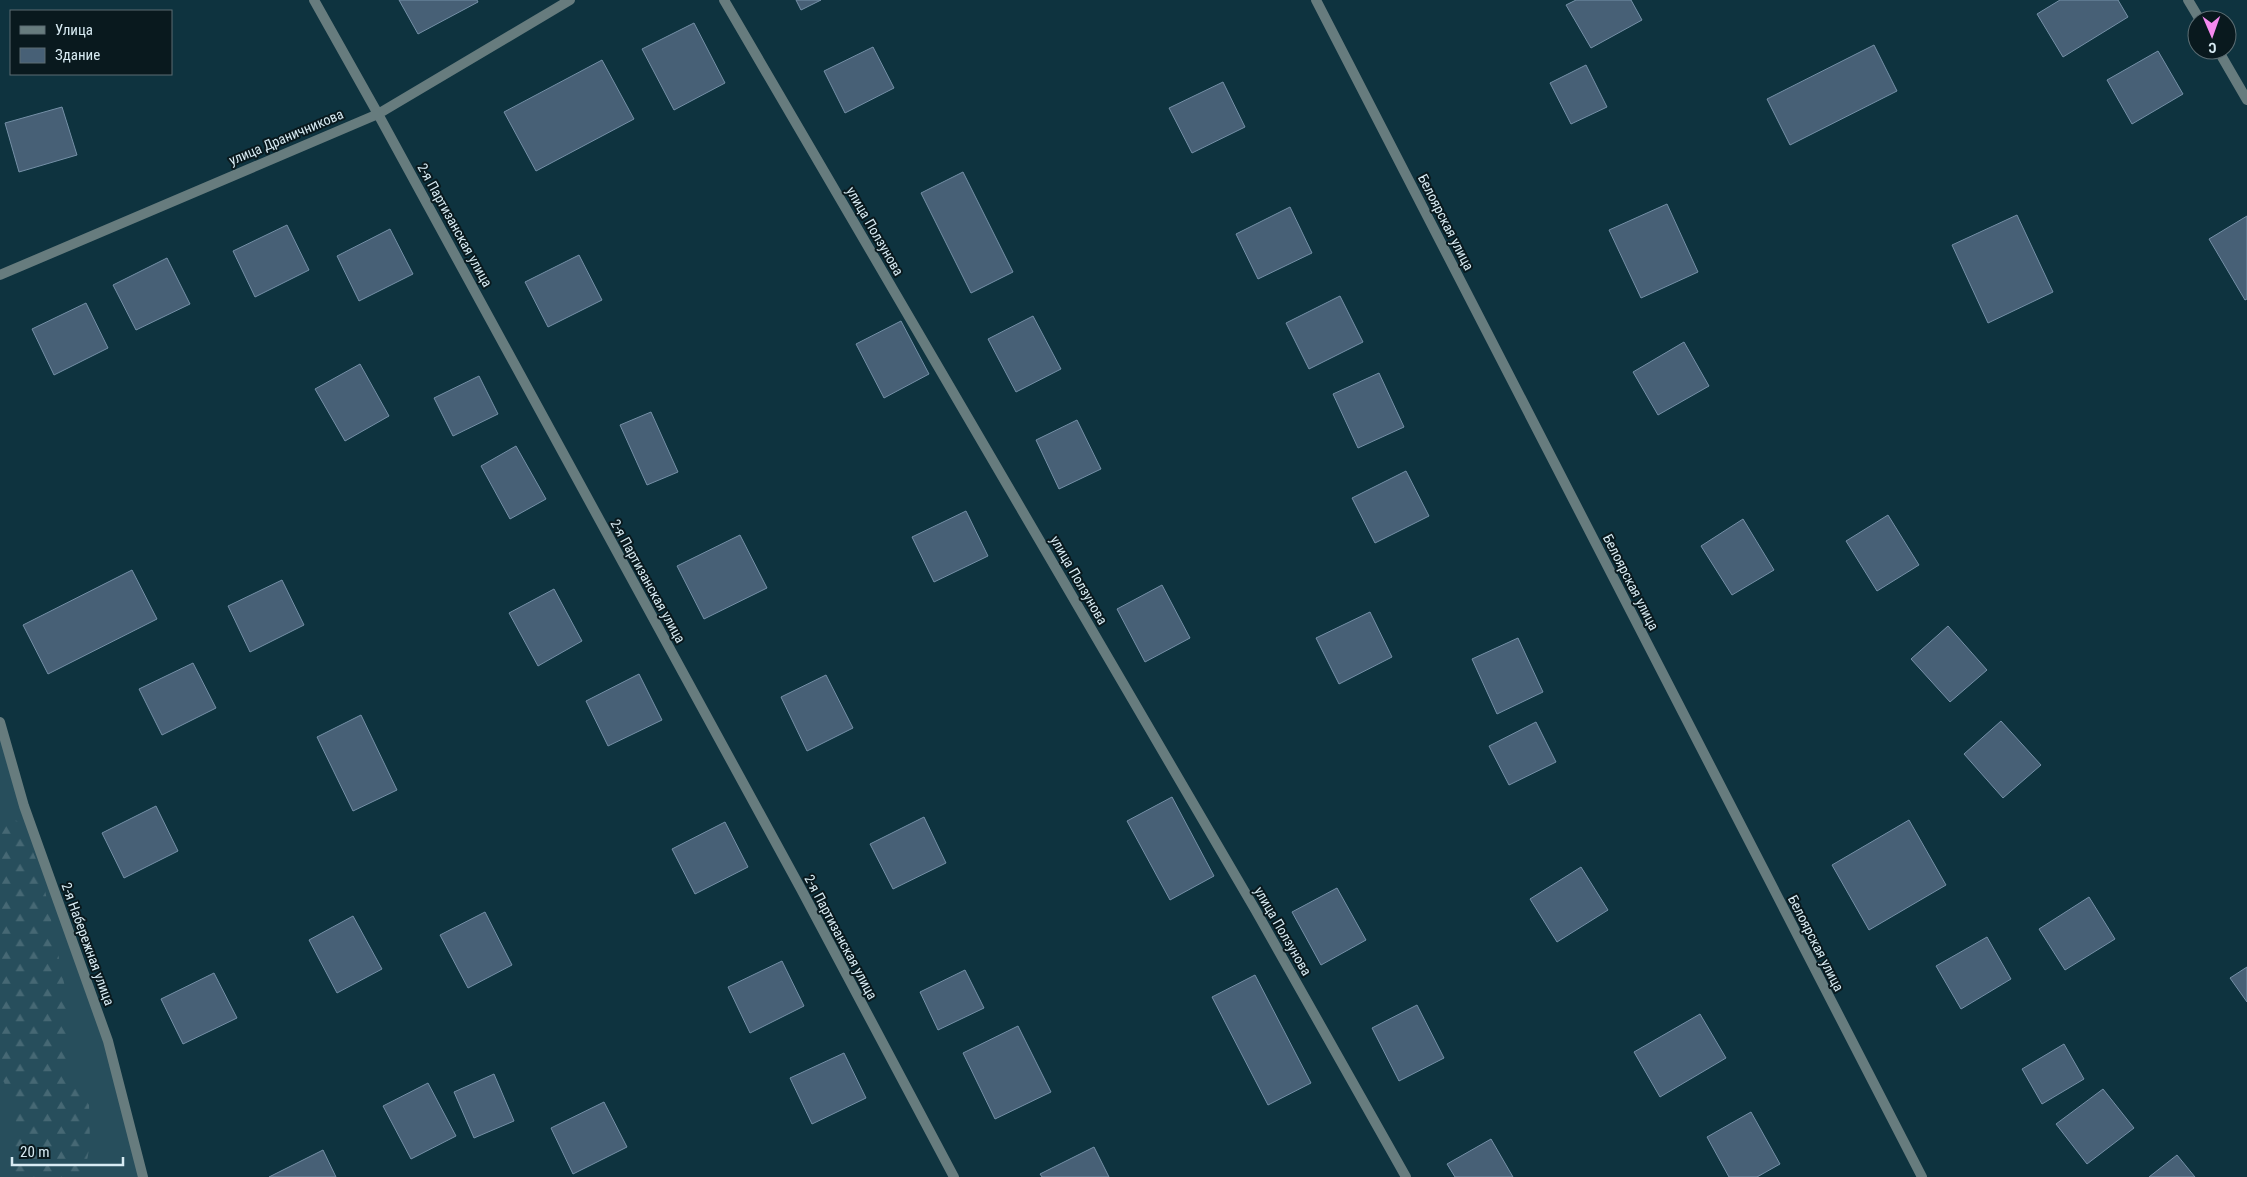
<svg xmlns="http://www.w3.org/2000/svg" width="2247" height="1177" font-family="'Roboto Condensed',sans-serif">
	<defs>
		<pattern id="forest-firs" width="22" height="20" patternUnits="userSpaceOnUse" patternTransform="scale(1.25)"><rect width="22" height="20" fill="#274e5c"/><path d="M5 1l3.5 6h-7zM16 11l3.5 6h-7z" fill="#466874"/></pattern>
	</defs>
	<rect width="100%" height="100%" fill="#0e333f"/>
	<path fill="#274e5c" d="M0,730L108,1041L145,1177H0Z"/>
	<path fill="url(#forest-firs)" d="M0,809L21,824L41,871L70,1012L65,1069L89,1105L90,1144L84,1177H13L16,1117L4,1082L0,1078Z"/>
	<path fill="#476076" stroke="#7590a7" d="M399,0H477L478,2L418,34Z
		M796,0H821L801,10Z
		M1576,0H1631L1642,20L1591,48L1566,5Z
		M2060,0H2118L2128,17L2063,57L2037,14Z
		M694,23L725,83L674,110L642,49Z
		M1874,45L1897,91L1790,145L1767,99Z
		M873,47L894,88L845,113L824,71Z
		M2158,51L2183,94L2132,124L2107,80Z
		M602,60L634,119L536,171L504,112Z
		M1586,65L1607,107L1571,124L1550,83Z
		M1223,82L1245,127L1192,153L1169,108Z
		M62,107L77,155L19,172L5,123Z
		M963,172L1013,272L971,293L921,193Z
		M1667,204L1698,272L1641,298L1609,230Z
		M1290,207L1312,253L1258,279L1236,234Z
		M2017,215L2053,292L1988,323L1952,245Z
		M2247,216V299L2245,300L2209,239Z
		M287,225L309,270L255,297L233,251Z
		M390,229L413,274L359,301L337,256Z
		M579,255L602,300L548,327L525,282Z
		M167,258L190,304L136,330L113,285Z
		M1340,296L1363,342L1309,369L1286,323Z
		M86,303L108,348L54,375L32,329Z
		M1033,316L1061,369L1016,392L988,339Z
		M901,321L929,374L884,398L856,344Z
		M1684,342L1709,386L1658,415L1633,372Z
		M360,364L389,416L345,441L315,389Z
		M1379,373L1404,427L1358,448L1333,394Z
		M479,376L498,414L453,436L434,398Z
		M651,412L678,472L647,485L620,425Z
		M1077,420L1101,469L1059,489L1036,440Z
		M516,446L546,499L510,519L481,466Z
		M1406,471L1429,516L1375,543L1352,498Z
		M966,511L988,556L934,582L912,537Z
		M1888,515L1919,565L1877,591L1846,541Z
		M1743,519L1774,570L1732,595L1701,546Z
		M740,535L767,588L704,619L677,566Z
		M132,570L157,619L48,674L23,625Z
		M282,580L304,625L250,652L228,606Z
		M1162,585L1190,638L1145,662L1117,609Z
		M554,589L582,641L538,666L509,613Z
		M1370,612L1392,657L1339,684L1316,638Z
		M1948,626L1987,670L1950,702L1911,659Z
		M1518,638L1543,692L1497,714L1472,659Z
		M193,663L216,708L162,735L139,689Z
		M639,674L662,720L608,746L586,701Z
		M826,675L853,728L807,751L781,697Z
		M361,715L397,790L353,811L317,737Z
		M2001,721L2041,765L2003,798L1964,754Z
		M1536,722L1556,762L1509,785L1489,746Z
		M1172,797L1214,876L1170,900L1127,821Z
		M156,806L178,851L124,878L102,833Z
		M924,817L946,863L893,889L870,844Z
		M1909,820L1946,885L1869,930L1832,865Z
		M725,822L748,867L695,894L672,849Z
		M1581,867L1608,910L1557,942L1530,899Z
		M1337,888L1366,940L1321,965L1292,912Z
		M2089,897L2115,939L2065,970L2039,929Z
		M485,912L512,965L468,988L440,935Z
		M353,916L382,969L337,993L309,940Z
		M1987,937L2011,979L1961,1009L1936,966Z
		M782,961L804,1006L750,1033L728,987Z
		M2247,967V1002L2230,978Z
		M965,970L984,1008L938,1030L920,992Z
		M214,973L237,1018L183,1044L161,999Z
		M1255,975L1311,1083L1268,1105L1212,997Z
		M1417,1005L1444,1058L1399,1081L1372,1028Z
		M1700,1014L1726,1058L1660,1097L1634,1052Z
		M1018,1026L1051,1092L995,1119L963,1053Z
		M2064,1044L2084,1079L2042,1104L2022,1069Z
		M844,1053L866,1098L812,1124L790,1078Z
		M494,1074L514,1121L474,1138L454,1092Z
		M428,1083L456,1136L411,1159L383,1106Z
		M2103,1089L2134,1128L2087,1164L2056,1124Z
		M604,1102L627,1147L573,1174L551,1128Z
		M1751,1112L1780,1164L1757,1177H1729L1707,1137Z
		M1491,1139L1513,1177H1455L1447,1164Z
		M1094,1147L1109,1177H1042L1040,1174Z
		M323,1150L336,1177H269Z
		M2177,1155L2195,1177H2149Z"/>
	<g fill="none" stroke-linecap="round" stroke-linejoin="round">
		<path stroke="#677c7e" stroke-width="10" d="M314,0L378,114L801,889L954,1177
			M724,0L1256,911L1406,1177
			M2188,0L2200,20
			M2218,50L2247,100
			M0,275L378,114L570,0
			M0,722L24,806L108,1041L143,1177"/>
		<path stroke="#677c7e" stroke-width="10" d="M1316,0L1922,1177"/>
	</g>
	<g text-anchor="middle" stroke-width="4" stroke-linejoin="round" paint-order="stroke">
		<g font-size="14" fill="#d8ebf3" stroke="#09191e">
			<text transform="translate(286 137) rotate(-23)" y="5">улица Драничникова</text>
			<text transform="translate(1446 222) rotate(63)" y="5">Белоярская улица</text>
			<text transform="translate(455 225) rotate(61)" y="5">2-я Партизанская улица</text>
			<text transform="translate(875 231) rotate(60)" y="5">улица Ползунова</text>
			<text transform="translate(1079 580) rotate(60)" y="5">улица Ползунова</text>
			<text transform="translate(648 581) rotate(61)" y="5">2-я Партизанская улица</text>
			<text transform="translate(1631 582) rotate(63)" y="5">Белоярская улица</text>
			<text transform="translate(1283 931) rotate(60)" y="5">улица Ползунова</text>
			<text transform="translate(841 937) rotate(62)" y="5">2-я Партизанская улица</text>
			<text transform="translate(1816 943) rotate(63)" y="5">Белоярская улица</text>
			<text transform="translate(88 944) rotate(70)" y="5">2-я Набережная улица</text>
		</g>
	</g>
	<rect x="10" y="10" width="162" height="65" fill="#09191e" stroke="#5c6d73"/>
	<rect x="20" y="26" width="25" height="8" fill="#677c7e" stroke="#5c6d73"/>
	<text x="55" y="35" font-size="15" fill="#d8ebf3">Улица</text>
	<rect x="20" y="48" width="25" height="15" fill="#476076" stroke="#5c6d73"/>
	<text x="55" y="60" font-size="15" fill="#d8ebf3">Здание</text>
	<g transform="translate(2212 35) rotate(178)"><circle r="24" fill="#09191e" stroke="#5c6d73"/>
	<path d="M0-4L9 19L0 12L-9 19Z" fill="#f589ef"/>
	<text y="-8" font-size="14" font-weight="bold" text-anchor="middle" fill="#d8ebf3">С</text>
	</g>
	<path d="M12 1157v8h111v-8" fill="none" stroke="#d8ebf3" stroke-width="2.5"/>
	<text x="20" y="1157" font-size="15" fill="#d8ebf3" stroke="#09191e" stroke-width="4" paint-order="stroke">20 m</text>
</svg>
